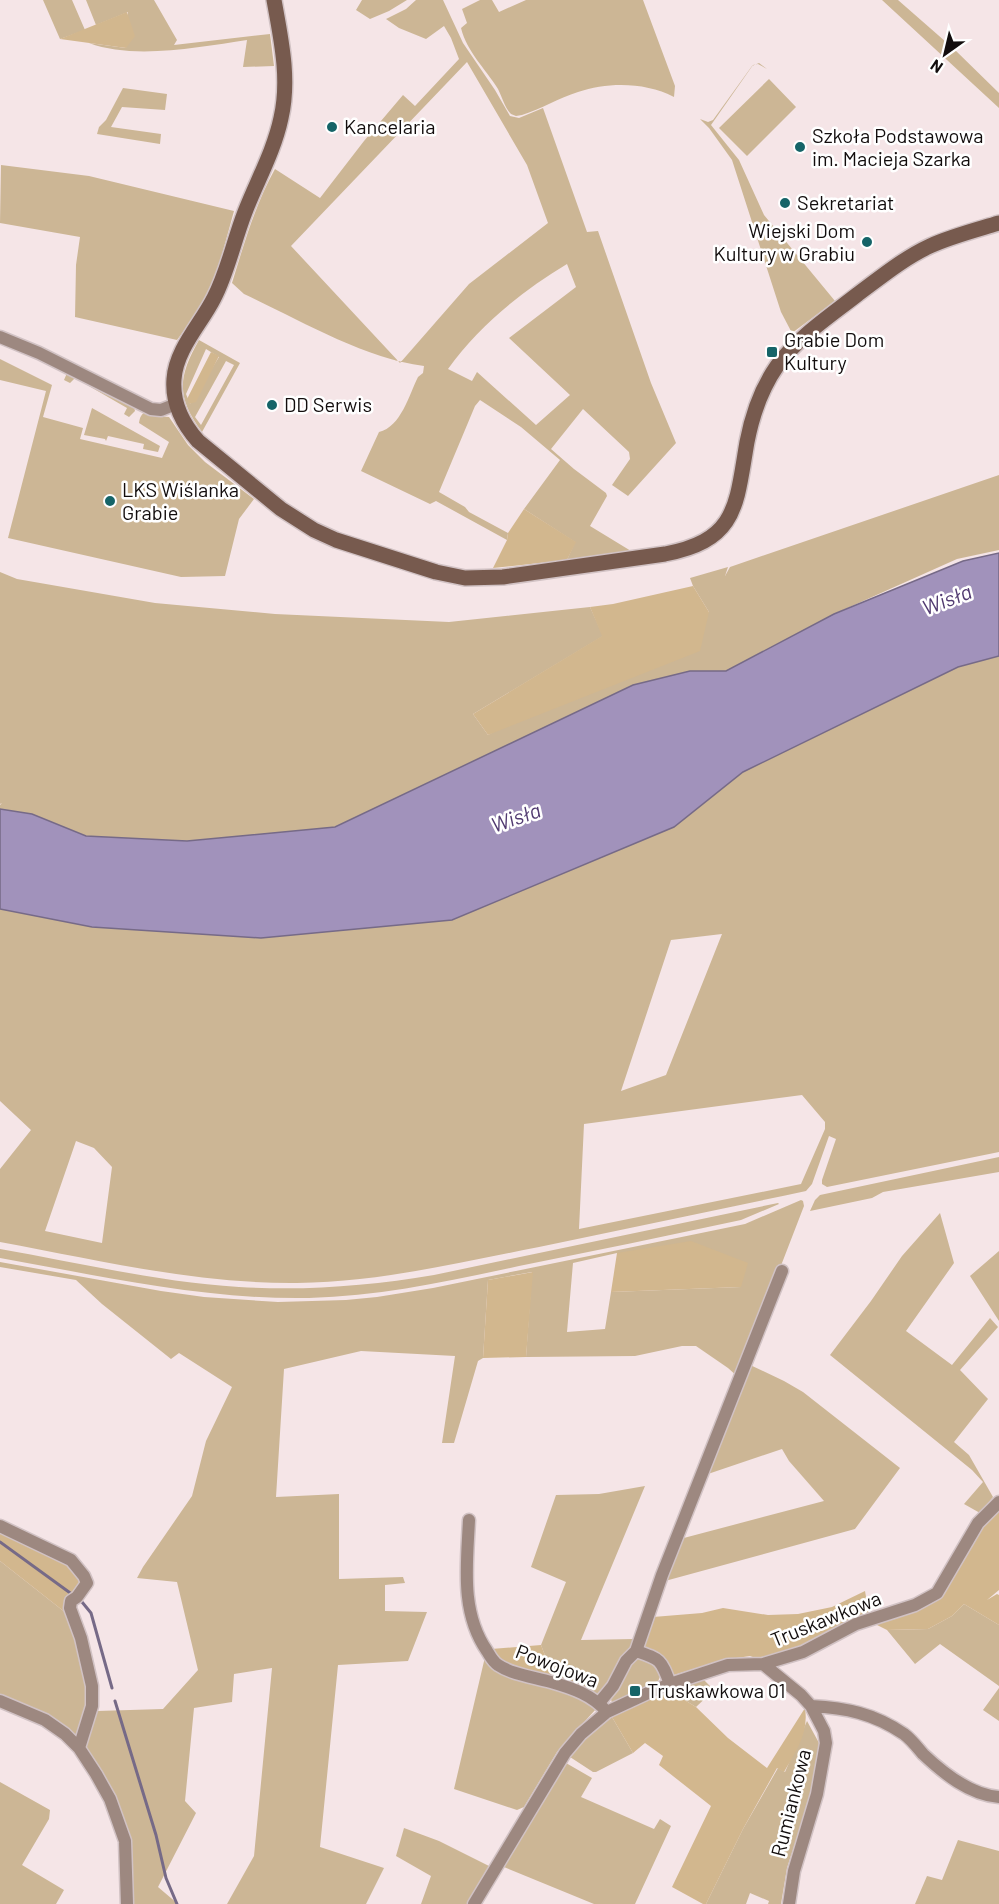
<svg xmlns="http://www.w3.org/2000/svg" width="999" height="1904" font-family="Barlow,sans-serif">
	<rect width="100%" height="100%" fill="#f5e5e7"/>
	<path fill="#ccb695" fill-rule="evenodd" d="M43,0H72L85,30L60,39Z
		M86,0H154L177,40L174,45L270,34L274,66L243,67L247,40C200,47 134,60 89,43L126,48L128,12L96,25Z
		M362,0H407L389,11L370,19L356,10Z
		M416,0H443L463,43L495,90L510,116L519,118L543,108L587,232L598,231L651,383L676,443L628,496L612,485L630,459L629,452L583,409L551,449L574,469L606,493L607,496L590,526L631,551L567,560L575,542L524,509L560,460L521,427L480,400L475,406L439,492L465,507L469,512L508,533L507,540L436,501L430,504L361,471L379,432C401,427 409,395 418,377L423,373L424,366C363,358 300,320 244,294L232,283C244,244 255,205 275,169L320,198L364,141L403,95L415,106L459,59L451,38L444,26L426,39L399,28L386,19L406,9ZM467,62L527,165L548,223L469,284L400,363L291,246ZM567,264L576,287L509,338L570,395L536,425L477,372L472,381L448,369C479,326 522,291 567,264Z
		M480,0H492L499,12L526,0H643L675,86L674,97C645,82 608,82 578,92C559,98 541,109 522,115L516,116L511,114C505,108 502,97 498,89C485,68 467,52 461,28L467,23L462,9Z
		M882,0H898L954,49L999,93V108Z
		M759,63L767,69L758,64L753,65L711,125L739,160L764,215L835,301L792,333L781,312L732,160L709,128L700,119L708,122L713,120L752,66Z
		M769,79L796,107L747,156L719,128Z
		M123,88L167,94L165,110L122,107L111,127L161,134L160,144L97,134L99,127L106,120Z
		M1,165L89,176L234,211L215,280L208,298L177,340L75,317L76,265L80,237L0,223Z
		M199,340L240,363L202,432C176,397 178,377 199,340ZM206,349L219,357L190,404L186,394ZM226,361L234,365L201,425L195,417Z
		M0,359L52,385L43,417L83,428L80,439L162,458L169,442L139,423C140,417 141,414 147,411L155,416L169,417L188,445L205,462L254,499L239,519L225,576L181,577L8,538L46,391L0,380Z
		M67,373L134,407L135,411L129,417L124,414L127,408L75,378L70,383L64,380Z
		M92,408L160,446L158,452L143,449L144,444L108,436L106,441L105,439L84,435Z
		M999,475V550L957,559L834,614L726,671H690L633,685L335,828L187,841L86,836L32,814L0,809V805L2,803L0,804V572L17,579L155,603L275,614L449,622L590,607L603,636L473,714L488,735L709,612L693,586L690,578L728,567L725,576L730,567Z
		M999,656V1152L827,1187L822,1184V1180L836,1139L829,1136L812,1184L806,1191C717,1210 628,1228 539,1247C458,1263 379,1282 297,1283C196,1284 98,1260 0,1242V1169L31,1130L0,1101V909L92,927L674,827L743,772L958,667ZM722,934L666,1075L621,1091L671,940ZM802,1095L825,1122V1129L801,1184L579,1229L584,1124ZM76,1141L94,1148L112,1167L102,1243L45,1231Z
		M999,1157V1172L883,1192L872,1198L810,1211L815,1200L820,1195Z
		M801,1200L803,1201L804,1206L738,1377L728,1368L696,1346H682L635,1356L526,1357L532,1272L488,1280L483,1358L478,1361L454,1443H442L455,1356L361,1351L284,1369L276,1497L339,1494V1579L403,1577L405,1583L385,1585V1611L427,1612L408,1661L338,1665L320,1847L384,1868L366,1904H227L254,1856L272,1668L234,1674L232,1702L194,1708L185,1801L196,1813L158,1887L178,1904H130L129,1850L108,1785L86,1746L97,1711L163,1709L198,1670L177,1582L137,1578L143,1567L192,1496L206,1441L232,1387L179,1353L171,1359L102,1304L76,1280L0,1267V1262L161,1291L204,1297L278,1302L346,1300L377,1297L433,1288L745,1224ZM617,1253L741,1287L611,1292L605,1329L567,1332L573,1263Z
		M778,1203L779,1204L741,1220C667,1236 593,1251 519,1266C450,1281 381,1296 309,1298C205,1300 102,1276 0,1258V1249C79,1263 159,1282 239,1287C305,1291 369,1286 434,1275Z
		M940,1213L954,1263L906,1331L952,1365L990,1318L998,1327L960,1370L988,1399L954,1442L969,1455L993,1497L980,1513L964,1504L983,1482L972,1470L830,1355L871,1301L902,1256Z
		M999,1251V1321L970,1276Z
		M748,1364L784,1381L803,1392L900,1468L855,1529L665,1581L680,1539L824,1501L789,1461L782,1449L705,1475Z
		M645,1486L581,1640L634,1639L632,1647L600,1696L554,1679L541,1645L566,1582L531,1567L556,1495L599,1494Z
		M0,1561L66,1613L77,1635L89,1706L79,1739L0,1697Z
		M964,1604L999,1625V1686L940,1644L915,1664L887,1630L928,1629L952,1616Z
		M485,1657L589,1700L596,1709L557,1752L524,1807L517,1810L454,1789Z
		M640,1657L652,1661L661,1674L657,1684L638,1692L635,1685L631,1687L633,1692L630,1693L631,1695L612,1703L611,1699L626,1669Z
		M702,1678L714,1690L696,1707L668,1690Z
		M999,1688V1721L983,1710Z
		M612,1717L633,1753L596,1772H593L570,1757L587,1736Z
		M807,1721L819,1743L813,1788L787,1868L781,1904H768L769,1901L750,1893L746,1904H706L743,1829L778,1768L785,1772Z
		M566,1763L592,1778L581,1797L654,1829L660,1819L671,1826L635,1904H594L504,1867Z
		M0,1782L50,1810L49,1819L22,1865L64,1890L56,1904H0Z
		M404,1828L439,1841L491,1867L468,1904H421L431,1876L396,1856Z
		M958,1840L999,1851V1904H915L927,1876L942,1880Z"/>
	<path fill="#d2b78e" d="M127,12L135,36L126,48L60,39Z
		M211,352L219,356L196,402L189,404L187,399Z
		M524,509L576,542L567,560L493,568L507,540L508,533Z
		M693,586L709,612L700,651L488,735L473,714L602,636L590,607L613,604Z
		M691,1241L748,1263L741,1287L611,1292L617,1253Z
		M533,1272L526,1357L483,1358L488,1280Z
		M999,1507V1590L987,1600L997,1594L999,1595V1625L964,1604L952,1616L928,1629L887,1630L873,1623L939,1594L990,1515Z
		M0,1530L63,1558L83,1577L66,1613L0,1561Z
		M865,1591L869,1614L816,1641L764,1661L750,1656L723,1660L674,1675C666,1656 658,1653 641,1646L653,1617L702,1613L723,1608L768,1615L798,1614L832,1607Z
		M541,1645L554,1679L499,1660L491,1649Z
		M668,1690L696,1707L728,1738L767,1768L805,1708C809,1733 796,1751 784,1772L777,1768L743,1829L706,1904H703L672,1887L711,1806L659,1765L663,1756L645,1743L633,1753L612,1717Z"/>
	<path fill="#a192bb" stroke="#766a87" stroke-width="1.5" d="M999,553V656L958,667L743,772L674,827L452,920L261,938L92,927L0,909V809L32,814L86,836L187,841L335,827L633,685L690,671H726L834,614L963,561Z"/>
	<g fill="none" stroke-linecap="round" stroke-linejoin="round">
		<path stroke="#766a87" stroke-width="3" d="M0,1542L73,1595
			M82,1602L91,1613L112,1688
			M115,1701L156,1835L166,1878L177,1904"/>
		<defs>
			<path id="street" d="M0,337L39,353L151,409L161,410L176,404
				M469,1520C467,1564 460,1612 487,1651C490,1656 493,1662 498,1665C513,1675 534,1677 551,1682C572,1688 593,1695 607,1712
				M0,1526L71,1560L84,1576L87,1583L77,1597L71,1601L70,1608L81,1638L92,1686V1706L79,1748
				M636,1651L662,1575L782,1271
				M763,1664L801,1695L811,1706L824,1731L826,1743L817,1794L794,1871L789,1904
				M0,1701L45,1720L65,1734L79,1748L96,1774L110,1799L125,1841L127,1904
				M599,1703L613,1686L626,1661L636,1651C660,1659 661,1659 670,1684
				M811,1706C846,1708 873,1713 904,1734C911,1739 917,1747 923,1754C943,1773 970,1795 999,1797
				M474,1904L565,1753L581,1734L607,1712L648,1693L670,1684L728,1665L763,1664L803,1652L856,1624L915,1605L937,1593L978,1523L999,1502"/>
			<path id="secondary" d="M274,0C281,39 290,79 281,118C274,151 257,181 245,212C234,240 228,271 214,298C201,324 176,349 174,379C172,404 183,424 198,441L281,509L314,530L336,540L436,572L465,578L503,577L665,554C738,540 736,505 747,442C752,416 761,389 777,366C798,337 830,316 858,294C881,277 904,258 930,246C952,236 976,230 999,223"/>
		</defs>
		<use href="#street" stroke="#d1c2c4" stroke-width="15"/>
		<use href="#secondary" stroke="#d1c2c4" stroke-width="18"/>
		<use href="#street" stroke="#9d8880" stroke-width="12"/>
		<use href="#secondary" stroke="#775a4e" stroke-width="15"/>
	</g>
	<g fill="#156468" stroke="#fff" stroke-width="2">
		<circle cx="332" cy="127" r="6"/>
		<circle cx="800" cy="147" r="6"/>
		<circle cx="785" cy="203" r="6"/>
		<circle cx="867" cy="242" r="6"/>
		<rect x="766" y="346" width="12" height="12" rx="3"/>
		<circle cx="272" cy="405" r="6"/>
		<circle cx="110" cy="501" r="6"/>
		<rect x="629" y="1685" width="12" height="12" rx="3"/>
	</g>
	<g text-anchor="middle" stroke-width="5" stroke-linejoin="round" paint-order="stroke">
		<g font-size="20" fill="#120d0d" stroke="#fff" text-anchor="start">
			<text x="344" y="134">Kancelaria</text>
			<text x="812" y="143">Szkoła Podstawowa<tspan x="812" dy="23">im. Macieja Szarka</tspan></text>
			<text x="797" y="210">Sekretariat</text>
			<text x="855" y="238" text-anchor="end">Wiejski Dom<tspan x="855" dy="23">Kultury w Grabiu</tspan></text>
			<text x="784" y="347">Grabie Dom<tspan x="784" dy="23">Kultury</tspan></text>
			<text x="284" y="412">DD Serwis</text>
			<text x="122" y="497">LKS Wiślanka<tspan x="122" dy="23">Grabie</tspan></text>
			<text x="647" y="1698">Truskawkowa 01</text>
		</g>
		<g font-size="20" fill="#120d0d" stroke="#fff">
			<text transform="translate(826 1619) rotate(-22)" y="7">Truskawkowa</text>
			<text transform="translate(557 1666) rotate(21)" y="7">Powojowa</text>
			<text transform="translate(791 1803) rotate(-76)" y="7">Rumiankowa</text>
		</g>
		<g font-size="21" font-style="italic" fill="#513a71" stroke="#fff">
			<text transform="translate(947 600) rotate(-21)" y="7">Wisła</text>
			<text transform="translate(516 818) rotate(-19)" y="7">Wisła</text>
		</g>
	</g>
	<g transform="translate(945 54) rotate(214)" stroke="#ffffff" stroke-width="4.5" paint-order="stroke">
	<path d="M0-4.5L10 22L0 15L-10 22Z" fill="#120d0d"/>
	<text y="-9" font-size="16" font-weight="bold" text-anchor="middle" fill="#120d0d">N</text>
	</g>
</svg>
